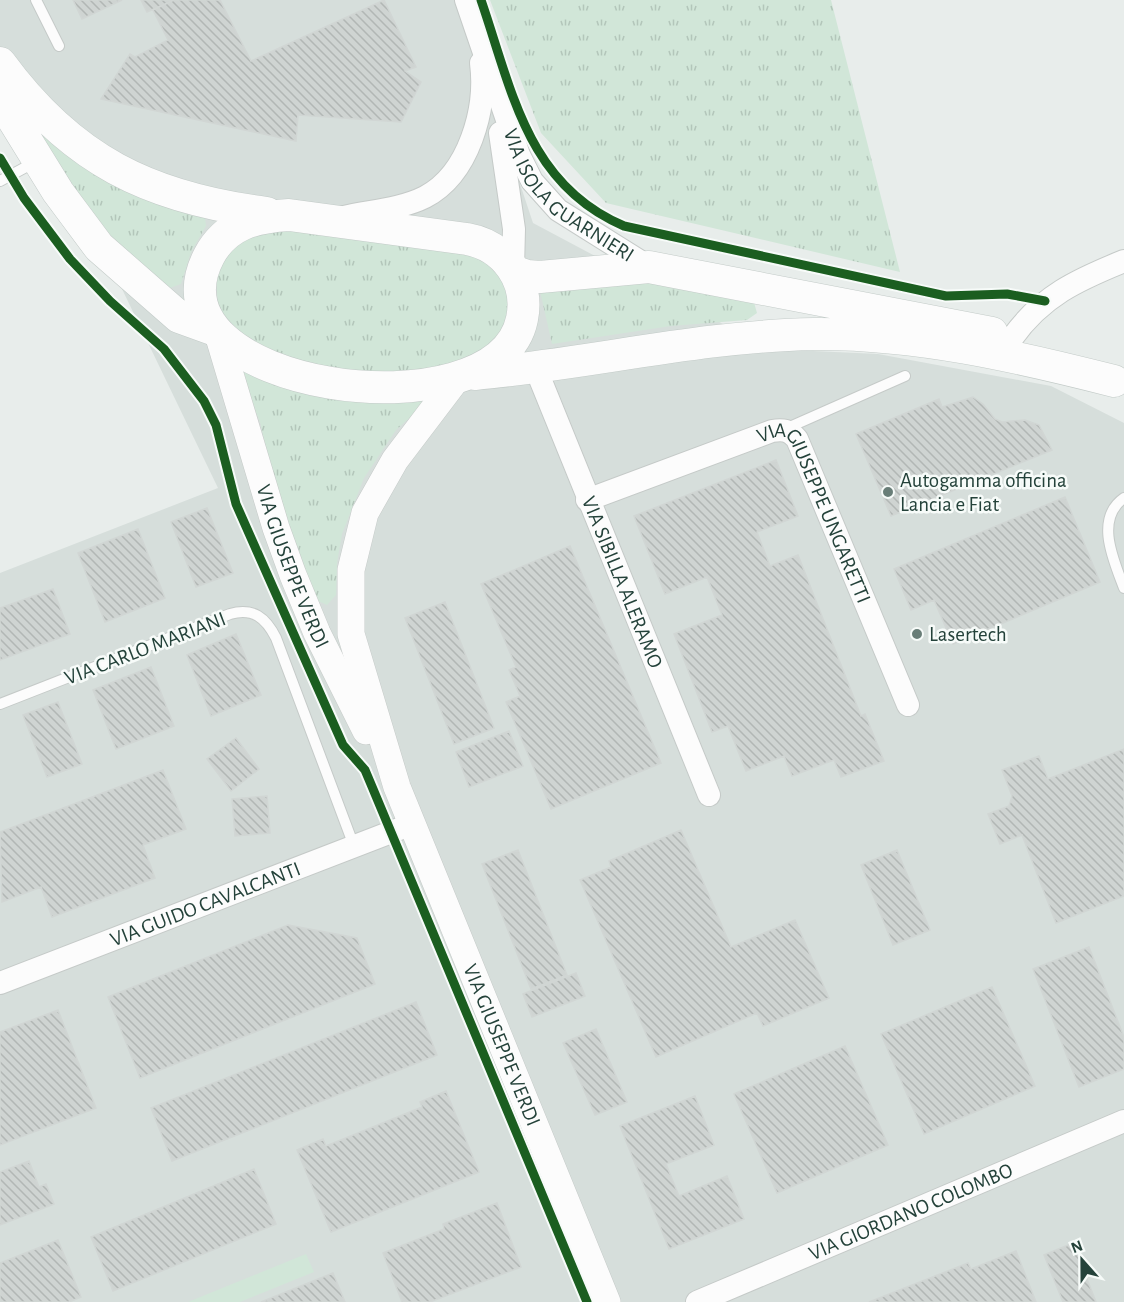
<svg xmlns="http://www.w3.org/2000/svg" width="1124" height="1302" font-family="'Alegreya Sans',sans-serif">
	<defs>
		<pattern id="grass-tufts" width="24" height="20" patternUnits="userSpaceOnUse" patternTransform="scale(1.5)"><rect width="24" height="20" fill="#d1e6d8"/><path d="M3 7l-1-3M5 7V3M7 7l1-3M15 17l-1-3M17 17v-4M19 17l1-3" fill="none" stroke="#b3c6ba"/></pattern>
		<pattern id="building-back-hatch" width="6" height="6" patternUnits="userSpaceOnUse" patternTransform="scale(1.5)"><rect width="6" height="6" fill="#cfd4d2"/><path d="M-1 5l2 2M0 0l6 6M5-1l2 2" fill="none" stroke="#b2b7b5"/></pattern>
	</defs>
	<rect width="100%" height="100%" fill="#e8edeb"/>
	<path fill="#d6dedb" d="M0,0H459L533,223L770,349L878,354L1051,386L1124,423V1302H0V573L218,488L68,177L0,77Z"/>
	<path fill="url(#grass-tufts)" d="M490,0H831L900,272L606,203L541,133Z
		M28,122L205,217L206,226L191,252L181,284L167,289L109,242Z
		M289,228L465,251L492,263L510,292L508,326L475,358L414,373L341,372L255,347L218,310L216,272L238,240Z
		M533,260L574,264L753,299L757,313L747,320L671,326L552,344Z
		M237,367L251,372L438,392L396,430L364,478L342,534L337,563L336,595L327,605L316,600L277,495L260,422Z"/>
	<path fill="#d1e6d8" d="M306,1254L314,1272L240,1302H188Z"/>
	<path fill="url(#building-back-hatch)" stroke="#d1d6d4" stroke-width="1.5" d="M73,0H122L82,19Z
		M141,0H174L147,12Z
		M174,0H220L251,61L384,0L416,67L405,71L421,82L401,122L298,115L296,141L101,99L130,54L135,57L168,40L153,10Z
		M973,397L983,404L995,419L1002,422L1025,420L1039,425L1052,450L891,516L856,434L939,399L942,407Z
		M776,460L798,516L757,532L770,566L798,555L861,716L865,714L884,761L841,777L834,760L792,776L784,756L746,771L728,726L712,732L674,634L722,615L707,577L665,594L634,516Z
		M1065,497L1100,582L953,644L934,600L911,610L894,569Z
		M207,508L233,573L196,587L171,522Z
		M138,529L165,598L105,622L78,553Z
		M570,546L661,763L551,809L506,702L520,696L509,670L516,667L481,584Z
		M53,589L70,634L0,660V608Z
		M445,602L494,728L454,744L405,618Z
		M236,634L261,695L211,716L187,655Z
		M151,667L174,726L116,749L93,690Z
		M58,702L82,764L47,777L23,715Z
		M509,731L523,766L469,787L456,752Z
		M236,738L259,769L231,791L207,759Z
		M1124,749V896L1056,923L1022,835L1000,844L988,814L1009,806L1012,796L1002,770L1039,756L1048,779Z
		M163,770L186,829L143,845L155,878L52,917L41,887L2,902L0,832Z
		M267,796L270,833L235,836L232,799Z
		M681,830L731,947L795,920L829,998L763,1026L757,1013L656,1057L580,880L611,867L609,861Z
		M518,850L567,975L531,989L482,864Z
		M897,850L930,930L893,945L861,865Z
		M288,925L357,938L375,984L140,1078L108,997Z
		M1089,947L1124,1037V1069L1079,1087L1033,969Z
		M576,973L585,996L532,1017L523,994Z
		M992,987L1035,1086L924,1134L881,1034Z
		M416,1002L437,1055L172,1161L151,1108Z
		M58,1010L96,1108L0,1145V1032Z
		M596,1029L627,1102L595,1115L563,1043Z
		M845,1046L888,1145L777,1193L734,1094Z
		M446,1091L479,1172L331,1232L297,1150L323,1139L326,1146L422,1107L420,1102Z
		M695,1096L714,1145L666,1164L679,1196L727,1176L744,1219L669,1249L620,1126Z
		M29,1161L39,1187L46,1184L54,1204L0,1225V1172Z
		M254,1169L276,1224L113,1291L91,1237Z
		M497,1203L521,1267L430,1302H402L383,1253L444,1229L443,1224Z
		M58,1240L81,1297L69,1302H0V1263Z
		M1073,1243L1096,1302H1063L1044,1255Z
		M1016,1251L1036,1302H869L968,1263L971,1269Z
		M333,1273L345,1302H261Z"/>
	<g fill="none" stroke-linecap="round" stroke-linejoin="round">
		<defs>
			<path id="service" d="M36,0L59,46
				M0,181L37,161
				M785,429L905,376
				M1124,498C1094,519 1114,561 1124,588
				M0,704L230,614C253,607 266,618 276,638L354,846"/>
			<g id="minor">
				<path id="s1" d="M466,0L519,155L532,181L558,210L649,267"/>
				<path d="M500,133L514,229L513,268"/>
				<path d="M344,217C371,211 401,209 425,197C469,174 487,109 481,63"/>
				<path d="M1012,338C1042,296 1077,280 1124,261"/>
				<path id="s2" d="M536,369L709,795"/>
				<path id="s3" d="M587,500L772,431C783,429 789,430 797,439L908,705"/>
				<path id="s4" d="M0,983L412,824"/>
				<path id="s5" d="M697,1302L1124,1121"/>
			</g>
			<g id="tertiary">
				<path id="s6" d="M218,334L276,528L293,575L317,633L366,731"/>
				<path id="s7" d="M458,377L395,460L365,513L351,570V634L397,787L607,1302"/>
			</g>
			<path id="secondary" d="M0,63C71,160 149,198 267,213
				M0,98L58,192L99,247L179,317L215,330
				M289,215L467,239C505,246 530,281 522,319C498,439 138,390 209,256C226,224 255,217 289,215Z
				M515,272L527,276L540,277L649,267L992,333
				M475,374C588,364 700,336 814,334C915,333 1016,356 1114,381"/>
		</defs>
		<use href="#service" stroke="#c5cac8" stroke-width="12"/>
		<use href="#minor" stroke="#c5cac8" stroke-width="24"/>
		<use href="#tertiary" stroke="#c5cac8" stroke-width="28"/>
		<use href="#secondary" stroke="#c3cbc8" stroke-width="33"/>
		<use href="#service" stroke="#fcfcfc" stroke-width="10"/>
		<use href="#minor" stroke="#fcfcfc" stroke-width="22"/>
		<use href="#tertiary" stroke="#fcfcfc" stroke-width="27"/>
		<use href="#secondary" stroke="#fcfcfc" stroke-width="32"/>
		<defs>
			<path id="cycleway" d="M481,0C512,90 527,185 624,226L946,296L1007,294L1045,301
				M0,158L24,198L70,259L110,301L164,349L204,401L216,425L236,504L343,745L365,770L373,789L587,1302"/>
		</defs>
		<use href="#cycleway" stroke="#f7fbf9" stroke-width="13"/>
		<use href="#cycleway" stroke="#1b5e20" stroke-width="9"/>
	</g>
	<g fill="#697e78" stroke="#f7fbf9" stroke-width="2">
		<circle cx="888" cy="492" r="6"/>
		<circle cx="917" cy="634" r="6"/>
	</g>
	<g text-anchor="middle" stroke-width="5" stroke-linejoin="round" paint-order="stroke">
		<g font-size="21" fill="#24423a" stroke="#f7fbf9">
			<text dy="7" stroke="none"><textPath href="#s1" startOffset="228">VIA ISOLA GUARNIERI</textPath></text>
			<text dy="7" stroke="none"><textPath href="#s3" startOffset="292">VIA GIUSEPPE UNGARETTI</textPath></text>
			<text dy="7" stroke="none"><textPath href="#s6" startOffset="244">VIA GIUSEPPE VERDI</textPath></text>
			<text dy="7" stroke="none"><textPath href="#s2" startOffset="230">VIA SIBILLA ALERAMO</textPath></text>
			<text transform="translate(145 648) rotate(-21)" y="7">VIA CARLO MARIANI</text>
			<text dy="7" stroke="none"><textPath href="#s4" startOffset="220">VIA GUIDO CAVALCANTI</textPath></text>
			<text dy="7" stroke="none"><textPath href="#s7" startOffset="726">VIA GIUSEPPE VERDI</textPath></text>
			<text dy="7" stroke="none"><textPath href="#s5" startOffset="232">VIA GIORDANO COLOMBO</textPath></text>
		</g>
		<g font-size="21" fill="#24423a" stroke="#f7fbf9" text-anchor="start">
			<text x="900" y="487">Autogamma officina<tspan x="900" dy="24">Lancia e Fiat</tspan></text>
			<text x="929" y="641">Lasertech</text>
		</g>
	</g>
	<g transform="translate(1082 1260) rotate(339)" stroke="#f7fbf9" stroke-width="4.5" paint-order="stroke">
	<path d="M0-4.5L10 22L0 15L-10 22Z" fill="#24423a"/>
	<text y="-9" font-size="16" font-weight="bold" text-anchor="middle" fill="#24423a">N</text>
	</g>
</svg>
